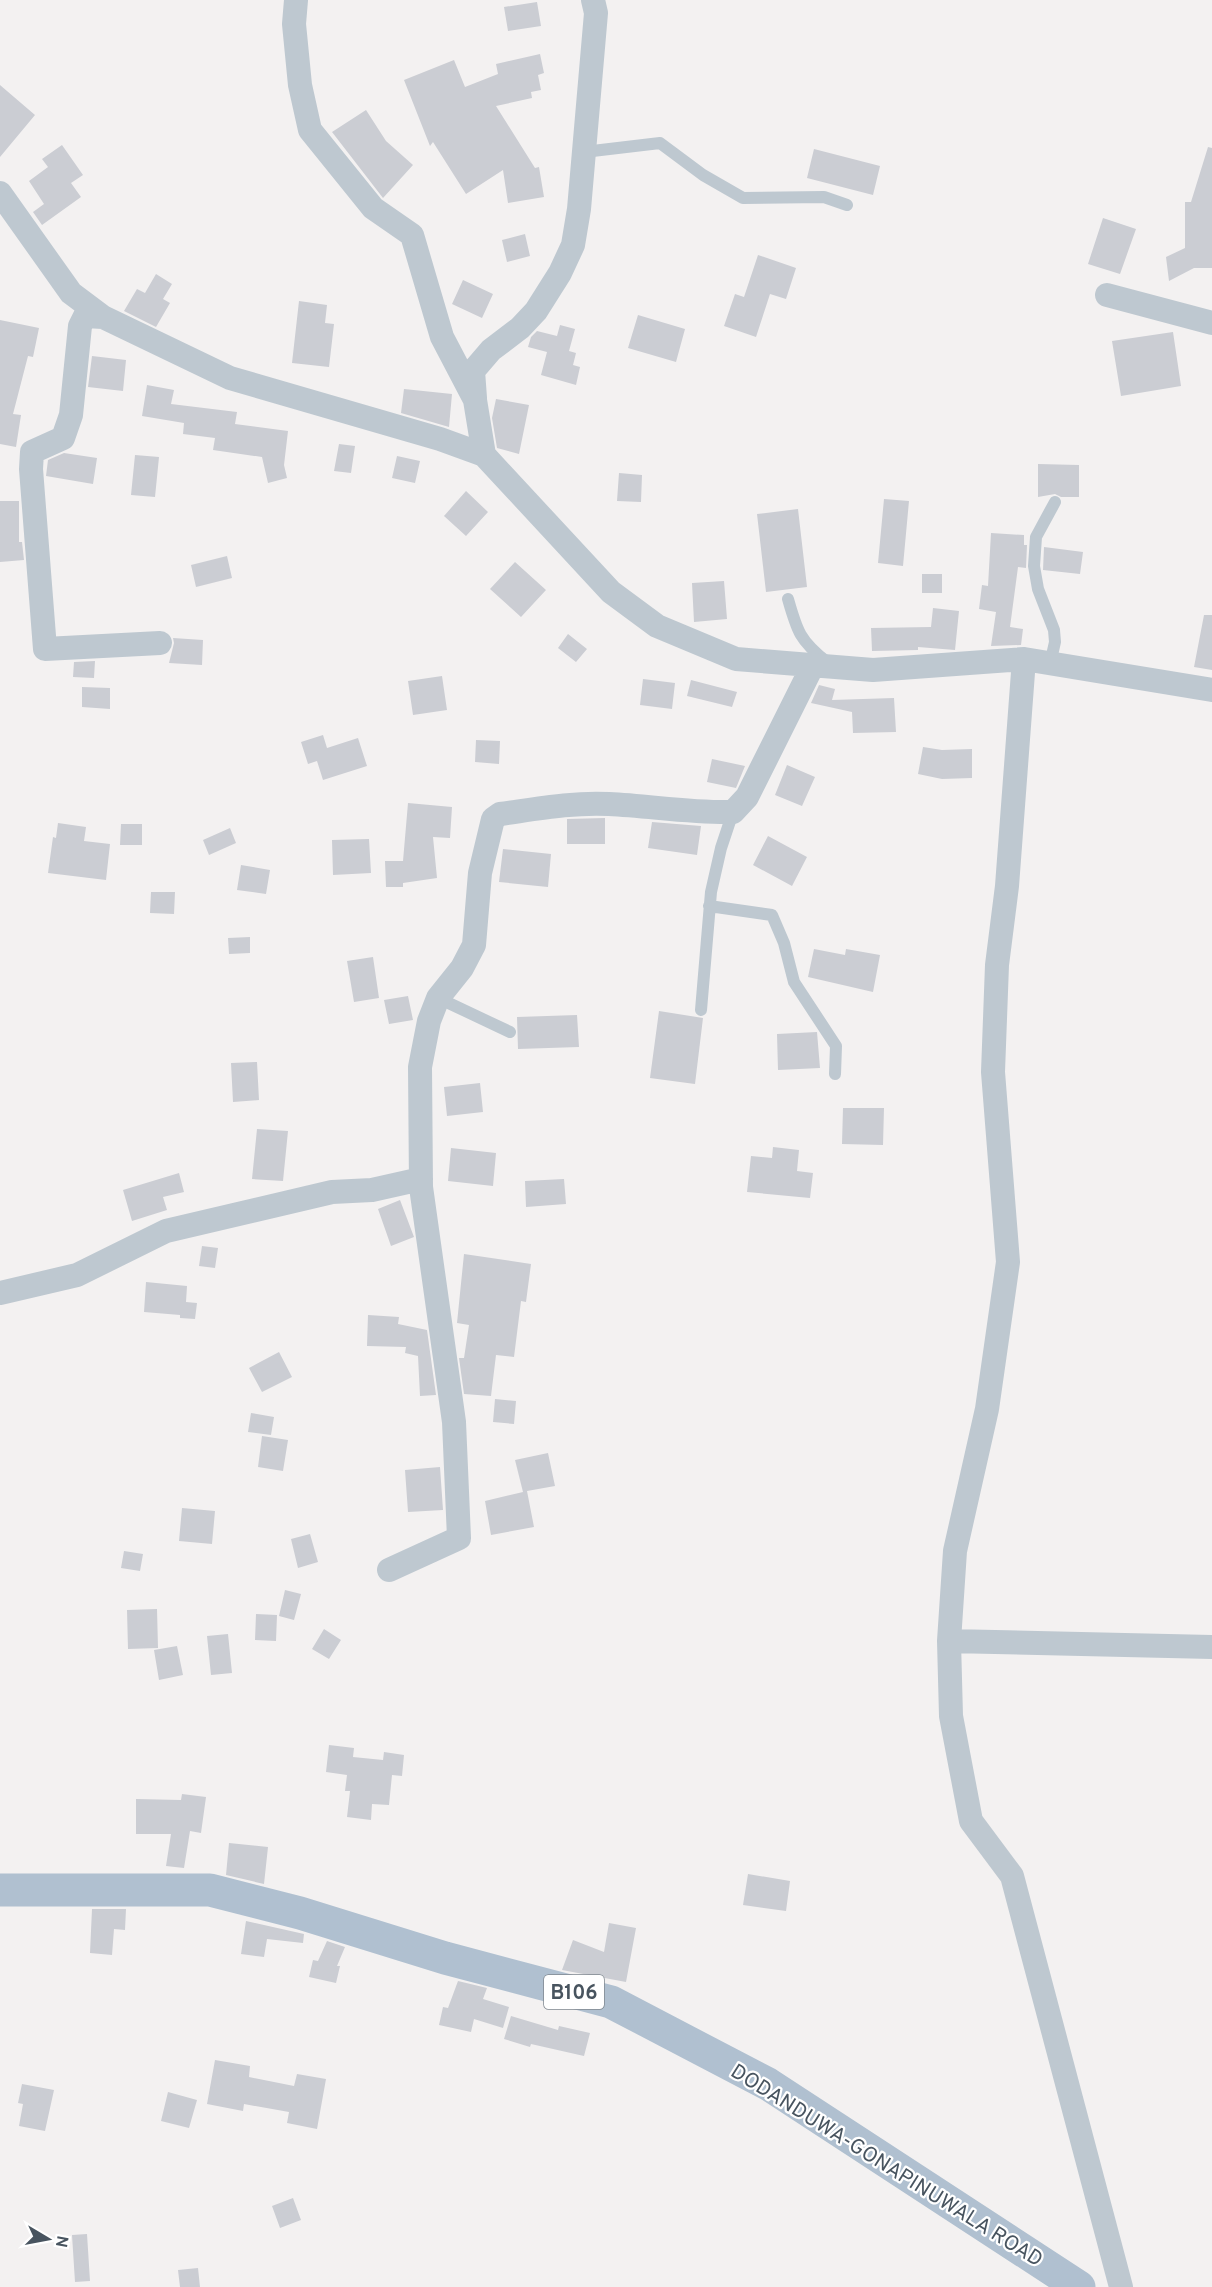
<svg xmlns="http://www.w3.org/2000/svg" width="1212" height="2287" font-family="Overpass,sans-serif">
	<rect width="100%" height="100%" fill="#f3f1f1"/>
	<path fill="#cbcdd3" d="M537,2L541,26L508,31L504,7Z
		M540,54L544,73L538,75L541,90L531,92L532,98L496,106L535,168L539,167L544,197L508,203L503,170L466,194L433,142L430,146L404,80L454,60L465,87L498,74L496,64Z
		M0,85L35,115L0,157Z
		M366,110L386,141L413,165L383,198L332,132Z
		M62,145L83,175L71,183L81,197L42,225L33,212L44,204L29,181L48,167L42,159Z
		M1208,147L1212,148V268H1194L1169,281L1166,257L1185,248V202H1191Z
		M814,149L880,166L873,195L807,178Z
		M1103,218L1136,229L1120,274L1088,264Z
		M525,234L530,256L507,262L502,240Z
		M758,255L796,268L786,299L770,294L756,337L724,326L735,294L744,297Z
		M156,274L172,284L163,299L170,303L156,327L124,311L137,289L145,293Z
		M463,280L493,294L482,318L452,304Z
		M299,301L327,305L325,323L334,324L329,367L292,363Z
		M638,315L685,329L676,362L628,348Z
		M0,320L39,328L33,357L28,356L13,414L21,415L16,447L0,444Z
		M560,325L575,329L569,351L576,353L573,365L580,367L576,385L541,375L547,352L528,347L531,337L537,331L557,336Z
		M1173,332L1181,386L1121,396L1112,341Z
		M92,356L126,360L123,391L88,387Z
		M147,385L174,390L171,404L237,412L235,424L288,431L284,465L287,478L268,483L262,457L213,450L215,438L183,434L184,423L142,416Z
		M404,389L452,394L449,427L401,413Z
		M496,399L529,405L519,454L497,448L492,418Z
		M339,444L355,446L351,473L334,471Z
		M64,453L97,458L93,484L46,476L48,460Z
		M135,455L159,457L155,497L131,495Z
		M397,456L420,461L415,483L392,478Z
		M1038,464L1079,465V497H1061L1055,494L1038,497Z
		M619,473L642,475L641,502L617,501Z
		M466,491L488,512L466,536L444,516Z
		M884,499L909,501L903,566L878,563Z
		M0,501H19V542H22L24,560L0,562Z
		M798,509L807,587L766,592L757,514Z
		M991,533L1024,535V545H1027L1026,568L1018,567L1010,627L1023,629L1021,645L991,646L996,612L979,609L982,585L988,586Z
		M1044,547L1083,552L1080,574L1043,570Z
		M227,556L232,578L196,587L191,565Z
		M515,562L546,590L521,617L490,589Z
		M922,574H942V593H922Z
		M724,581L727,619L694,622L692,583Z
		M933,608L959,611L955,650L918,647V650L872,651L871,628L931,627Z
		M1204,615H1212V670L1194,667Z
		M568,634L587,649L576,662L558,648Z
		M173,638L203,640L202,665L169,663L174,643Z
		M95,661L94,678L73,677L74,662Z
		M442,676L447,710L413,715L408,681Z
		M643,679L675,683L672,709L640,705Z
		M691,680L737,692L732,707L687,696Z
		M819,685L835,689L832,700L894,698L896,732L853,733L852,712L811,703Z
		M82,687L110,688V709L82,707Z
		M323,735L327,748L358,738L367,766L323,780L317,761L308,764L301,742Z
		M476,740L500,741L499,764L475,762Z
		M923,747L942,750L972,749V778L942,779L918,774Z
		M712,759L745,766L736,788L707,782Z
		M787,765L815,777L802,806L775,795Z
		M408,803L452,807L450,838L433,837L437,878L403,883V887H386L385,861H403Z
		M605,818V844H567V819Z
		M652,822L701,826L697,855L648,848Z
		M58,823L86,827L84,841L110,844L106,880L48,873L53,837L56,838Z
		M121,824H142V845H120Z
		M230,828L236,843L209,855L203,840Z
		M768,836L807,857L792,886L753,865Z
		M369,839L371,873L333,875L332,840Z
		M503,849L551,854L548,887L499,882Z
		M241,865L270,870L266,894L237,890Z
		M151,892H175L174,914L150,913Z
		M250,937V953L229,954L228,938Z
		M814,949L845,955L846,949L880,955L873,992L808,977Z
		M373,957L379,998L354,1002L347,961Z
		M408,996L413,1020L389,1024L384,1000Z
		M659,1011L703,1018L695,1084L650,1078Z
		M577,1015L579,1047L518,1049L517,1017Z
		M817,1032L820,1068L778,1070L777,1034Z
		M257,1062L259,1100L233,1102L231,1063Z
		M480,1083L483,1112L447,1116L444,1087Z
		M843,1108H884L883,1145L842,1144Z
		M257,1129L288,1131L283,1181L252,1179Z
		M773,1147L799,1150L797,1171L813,1173L810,1198L747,1192L751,1156L772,1158Z
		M451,1148L496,1153L493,1186L448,1181Z
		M179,1173L184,1192L163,1197L167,1210L132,1221L123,1190Z
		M564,1179L566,1204L526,1207L525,1181Z
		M400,1200L414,1237L391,1246L378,1209Z
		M202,1246L218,1248L215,1268L199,1266Z
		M464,1254L531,1264L526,1302L521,1301L514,1357L496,1355L491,1396L464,1394L459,1358H464L469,1325L457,1323Z
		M146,1282L187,1286L186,1302L197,1303L195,1319L180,1318V1315L144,1312Z
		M368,1315L399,1317L398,1324L427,1330L436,1395L420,1396L418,1356L405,1353L406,1347L367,1346Z
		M279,1352L292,1377L262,1392L249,1368Z
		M495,1399L516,1401L514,1424L493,1422Z
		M251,1413L274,1417L271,1435L248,1432Z
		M262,1436L288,1440L283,1471L258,1467Z
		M548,1453L555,1486L527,1491L534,1527L491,1535L485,1501L523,1492L515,1460Z
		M440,1467L443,1510L408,1512L405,1470Z
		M182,1508L215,1511L212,1544L179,1541Z
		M310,1534L318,1562L298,1568L291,1539Z
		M124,1551L143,1554L140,1571L121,1568Z
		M285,1590L301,1594L294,1620L279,1616Z
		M157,1609L158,1648L128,1649L127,1610Z
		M256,1614L277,1615L276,1641L255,1640Z
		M324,1629L341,1640L329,1659L312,1649Z
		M228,1634L232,1673L211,1675L207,1636Z
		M177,1646L183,1675L159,1680L154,1650Z
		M329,1745L354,1748L353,1757L383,1760L384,1752L404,1755L402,1776L392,1775L389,1805L372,1804L371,1820L347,1817L350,1791H345L347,1775L326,1772Z
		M182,1794L206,1797L201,1833L190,1831L184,1868L166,1866L171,1834H136V1799L181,1800Z
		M229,1843L268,1847L264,1884L226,1875Z
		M748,1874L790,1881L786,1911L743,1905Z
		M92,1909H126L125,1930L114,1929L112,1955L90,1953Z
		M246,1921L304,1934L303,1943L267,1939L264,1957L241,1954Z
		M609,1923L636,1928L626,1982L562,1970L573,1940L604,1952Z
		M327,1941L345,1947L337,1966H340L336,1983L309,1977L313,1960L318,1961Z
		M458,1981L487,1988L483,1999L509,2007L503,2028L474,2019L471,2032L439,2025L443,2007L448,2008Z
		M511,2016L558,2030L559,2026L590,2033L584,2056L531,2044L530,2047L504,2039Z
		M215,2060L250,2066L249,2077L294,2086L297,2074L326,2079L317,2129L287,2123L289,2112L244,2104L243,2111L207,2104Z
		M22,2084L54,2090L45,2131L19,2126L23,2104L18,2103Z
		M168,2092L197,2100L189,2128L161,2121Z
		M293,2198L301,2220L280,2228L272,2206Z
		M87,2234L90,2281L75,2282L72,2235Z
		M198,2268L200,2287H180L178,2270Z"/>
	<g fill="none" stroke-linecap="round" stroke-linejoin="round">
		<path stroke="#bec8d0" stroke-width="12" d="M584,152L660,143L703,175L743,198L824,197L847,205
			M788,599C797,631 800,641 827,662
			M1050,664L1055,642L1054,630L1038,589L1034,566L1036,537L1055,502
			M709,906L772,915L784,943L794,982L836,1046L835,1074
			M438,998L510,1032
			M701,1010L711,892L721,848L733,812"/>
		<path stroke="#bec8d0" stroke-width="24" d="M296,0L294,24L300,85L310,130L373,208L412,235L442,337L475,400L484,455
			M0,193L71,293L103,317L230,378L440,439L484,455L611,592L657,626L736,659L873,670L1024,659L1212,690
			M1107,295L1212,323
			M103,317L85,316L80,326L71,415L63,438L32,452L31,469L45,649L160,643
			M475,398L473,371L491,350L520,328L536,311L560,273L573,245L579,209L596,13L593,0
			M1024,659L1007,886L997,965L993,1072L1008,1262L987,1409L955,1551L949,1641L951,1716L971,1821L1012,1876L1121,2287
			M0,1293L77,1275L166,1231L332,1192L372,1190L421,1179
			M389,1570L459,1538L454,1422L421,1187L420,1067L429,1021L438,998L462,968L474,945L480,873L493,819L500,814C536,809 573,802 609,804C651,806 691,813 733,812L747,797L813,665
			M949,1641L1212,1647"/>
		<path stroke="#b0c0d0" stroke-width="33" d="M0,1890H210L300,1913L445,1958L611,2002L768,2084L1079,2287"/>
	</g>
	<g text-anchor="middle" stroke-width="4.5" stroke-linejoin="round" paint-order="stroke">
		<rect fill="#fff" stroke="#7f878f" stroke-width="1.5" x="544" y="1975" width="60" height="34" rx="4.5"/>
		<g font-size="20" font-weight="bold" fill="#48545f">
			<text x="574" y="1999">B106</text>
		</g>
		<g font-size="21" fill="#48545f" stroke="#fff">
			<text transform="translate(887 2165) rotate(32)" y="7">DODANDUWA-GONAPINUWALA ROAD</text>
		</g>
	</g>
	<g transform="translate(48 2239) rotate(100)" stroke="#ffffff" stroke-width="4.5" paint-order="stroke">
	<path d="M0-4.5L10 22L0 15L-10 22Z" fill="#48545f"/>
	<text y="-9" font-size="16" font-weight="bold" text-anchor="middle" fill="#48545f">N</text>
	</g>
</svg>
